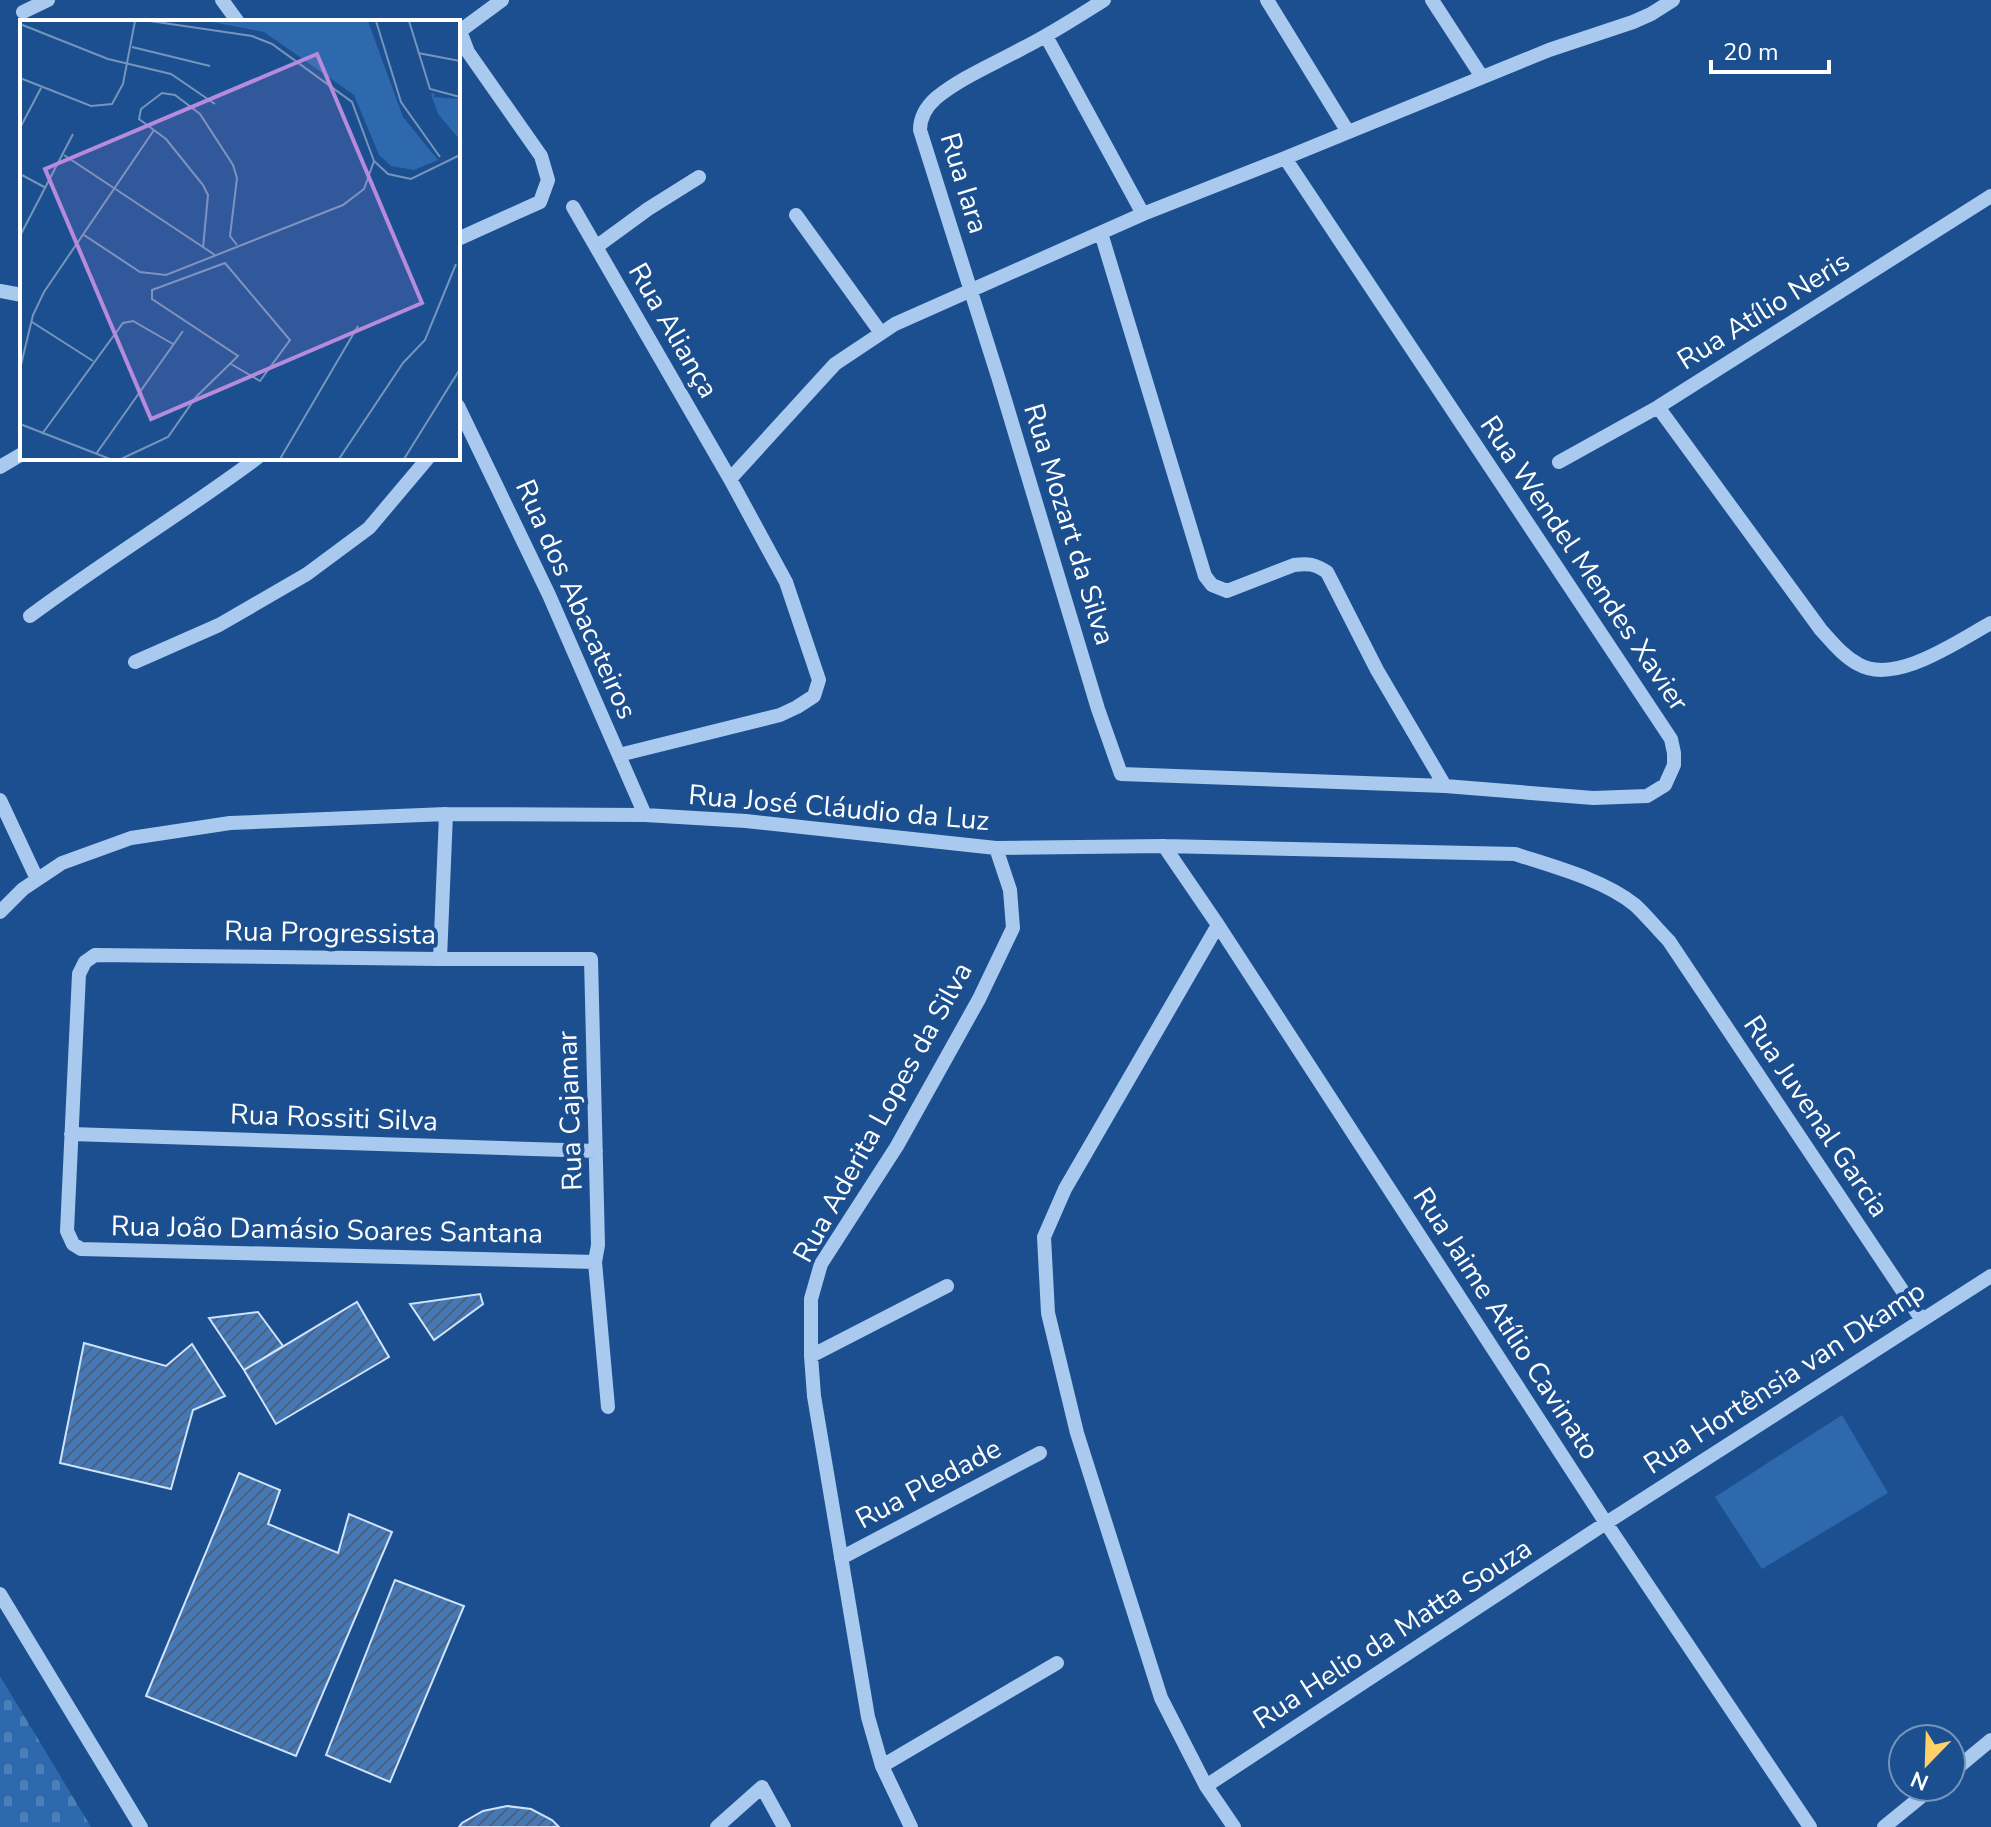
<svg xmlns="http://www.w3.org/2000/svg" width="1991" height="1827" font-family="'Nunito Sans',sans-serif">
	<defs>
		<pattern id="cemetery-stones" width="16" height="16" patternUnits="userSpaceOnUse" patternTransform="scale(2)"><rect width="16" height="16" fill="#2e69ad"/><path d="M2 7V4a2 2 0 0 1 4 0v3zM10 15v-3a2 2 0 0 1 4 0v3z" fill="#4d80b9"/></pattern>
		<pattern id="building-hatch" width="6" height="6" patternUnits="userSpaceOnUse" patternTransform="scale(2)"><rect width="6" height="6" fill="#4478b7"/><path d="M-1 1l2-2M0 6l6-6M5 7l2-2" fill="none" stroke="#486282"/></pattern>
	</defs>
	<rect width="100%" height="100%" fill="#1b4f8f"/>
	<path fill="url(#cemetery-stones)" d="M0,1676L91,1827H0Z"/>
	<path fill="#2e69ad" d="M1842,1415L1888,1493L1762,1569L1715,1497Z"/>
	<path fill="url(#building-hatch)" stroke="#cfe3fa" stroke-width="2" d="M480,1294L483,1304L434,1340L410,1304Z
		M357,1302L389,1357L276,1424L244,1370Z
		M258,1312L283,1346L244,1370L209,1318Z
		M84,1343L166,1366L192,1344L225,1396L193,1410L171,1489L60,1463Z
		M239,1473L280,1490L268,1524L338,1553L349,1514L392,1532L296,1756L146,1696Z
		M395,1580L464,1606L390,1782L326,1755Z
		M507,1806L531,1809L552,1820L559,1827H459L462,1823L483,1811Z"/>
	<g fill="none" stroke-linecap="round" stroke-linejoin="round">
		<path stroke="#a9c9ee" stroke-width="14" d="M222,0L238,22
			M1104,0C1077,17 1051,34 1023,48C994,64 962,77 936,98C926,107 920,117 920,130L999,380L1098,709L1121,774L1445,786L1593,798L1647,796L1665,785L1674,765V753L1671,739L1285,158
			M1267,0L1348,132
			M1432,0L1482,77
			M23,12L48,0
			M1046,36L1143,214
			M573,207L730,479L786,582L819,680L814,696L797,707L780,715L619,755
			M796,215L881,333
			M1101,233L1205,576L1212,585L1227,591L1294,565C1308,563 1315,564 1327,572L1377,670L1445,786
			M458,239L540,202L548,180L541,156L468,52L460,31L502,0
			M596,247L648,209L699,177
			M0,291L22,295
			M458,406L549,595L645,815
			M1658,407L1821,630C1832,642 1843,656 1858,664C1895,686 1958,641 1991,623
			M1559,462L1658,407L1991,196
			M0,467L22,454
			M730,479L835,364L895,324L1143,214L1285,158L1549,50L1633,22L1651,14L1673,0
			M30,616C104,561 183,513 257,458
			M135,662L219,625L307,574L369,528L428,458
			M0,800L37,879
			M1164,846L1218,925L1606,1523L1810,1827
			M0,912L23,889L62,863L131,838L230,823L446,814L645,815L746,821L996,848L1164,846L1515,854C1552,866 1605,880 1635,905C1647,916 1658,930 1669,941L1922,1320
			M1218,925L1065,1189L1044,1237L1048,1313L1077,1433L1161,1698L1206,1786L1234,1827
			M440,959L446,814
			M71,1134L596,1151
			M595,1262L81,1249L73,1244L67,1231L79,974L85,962L95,955L440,959H591L598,1245L595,1262L608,1407
			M811,1356L947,1286
			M841,1558L1040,1453
			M0,1594L141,1827
			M882,1766L1057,1663
			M1951,1773L1991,1740
			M1206,1786L1606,1523L1991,1276
			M717,1827L762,1787L784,1827
			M911,1827L882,1766L868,1717L814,1396L811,1356V1299L821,1264L897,1146L979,999L1013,928L1010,890L996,848
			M1884,1827L1933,1787"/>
	</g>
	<g text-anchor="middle" stroke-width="8" stroke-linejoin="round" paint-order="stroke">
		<g font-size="28" fill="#fff" stroke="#1b4f8f">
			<text transform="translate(965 183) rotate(73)" y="10">Rua Iara</text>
			<text transform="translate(1763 310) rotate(-32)" y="10">Rua Atílio Neris</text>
			<text transform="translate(674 330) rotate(60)" y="10">Rua Aliança</text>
			<text transform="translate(1070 524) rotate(73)" y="10">Rua Mozart da Silva</text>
			<text transform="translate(1585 563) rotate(56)" y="10">Rua Wendel Mendes Xavier</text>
			<text transform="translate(577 599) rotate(66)" y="10">Rua dos Abacateiros</text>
			<text transform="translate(839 807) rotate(5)" y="10">Rua José Cláudio da Luz</text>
			<text transform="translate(330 932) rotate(1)" y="10">Rua Progressista</text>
			<text transform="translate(569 1111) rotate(-92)" y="10">Rua Cajamar</text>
			<text transform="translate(882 1112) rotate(-61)" y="10">Rua Aderita Lopes da Silva</text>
			<text transform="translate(1817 1116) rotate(56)" y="10">Rua Juvenal Garcia</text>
			<text transform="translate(334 1117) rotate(2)" y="10">Rua Rossiti Silva</text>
			<text transform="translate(327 1229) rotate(1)" y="10">Rua João Damásio Soares Santana</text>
			<text transform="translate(1507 1323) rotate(57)" y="10">Rua Jaime Atílio Cavinato</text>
			<text transform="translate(1784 1377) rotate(-33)" y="10">Rua Hortênsia van Dkamp</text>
			<text transform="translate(928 1483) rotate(-28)" y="10">Rua Pledade</text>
			<text transform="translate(1392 1633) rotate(-33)" y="10">Rua Helio da Matta Souza</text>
		</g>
	</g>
	<g transform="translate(20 20)">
		<rect width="440" height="440" fill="#1b4f8f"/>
		<path d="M415,73L414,77L440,79V120L418,94L411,74Z" fill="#2e69ad"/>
		<path d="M187,1H348L383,97L418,140L394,150L371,146L359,135L334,75L244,12Z" fill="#2e69ad"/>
		<path fill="none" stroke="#7695bc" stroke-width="2" d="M130,1L232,16L252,24L332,82L354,141L368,154L391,159L440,135M356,1L381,82L420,137M389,1L410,69L440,77M0,4L88,39L151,54L195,84M112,27L190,46M398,33L440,41M0,58L71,86L92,84L103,64L115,1M0,108L21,68M44,135L195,235M0,154L26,168M64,215L120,252L146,255L323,185L344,169L354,141M0,216L53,114M183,228L188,175L183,165L146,119L119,99L121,89L142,73L155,75L180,94L213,145L217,158L210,216L217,225M12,302L73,341M0,349L13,295L24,272L134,110M0,404L90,439M22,414L103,303L113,301L153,324M76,434L163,311M101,439L148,417L176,377L218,336L132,279V270L205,243L270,320L240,361L211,344M260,439L338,306M319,439L383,343L405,320L436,244M384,439L440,349"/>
		<path fill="#b68bdc" fill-opacity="0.15" stroke="#b68bdc" stroke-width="4" d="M297,34L402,283L131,399L25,149Z"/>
		<rect width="440" height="440" fill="none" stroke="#fff" stroke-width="4"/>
	</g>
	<g transform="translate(1927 1763) rotate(203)"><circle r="38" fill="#1b4f8f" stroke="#7695bc" stroke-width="2"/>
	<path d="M0-6L14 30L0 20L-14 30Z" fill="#ffd166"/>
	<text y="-12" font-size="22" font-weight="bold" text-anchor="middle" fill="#ffffff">N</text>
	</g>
	<path d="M1711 60v12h118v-12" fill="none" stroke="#ffffff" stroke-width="4"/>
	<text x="1723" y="60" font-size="24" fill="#ffffff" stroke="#1b4f8f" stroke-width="6" paint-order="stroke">20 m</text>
</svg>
